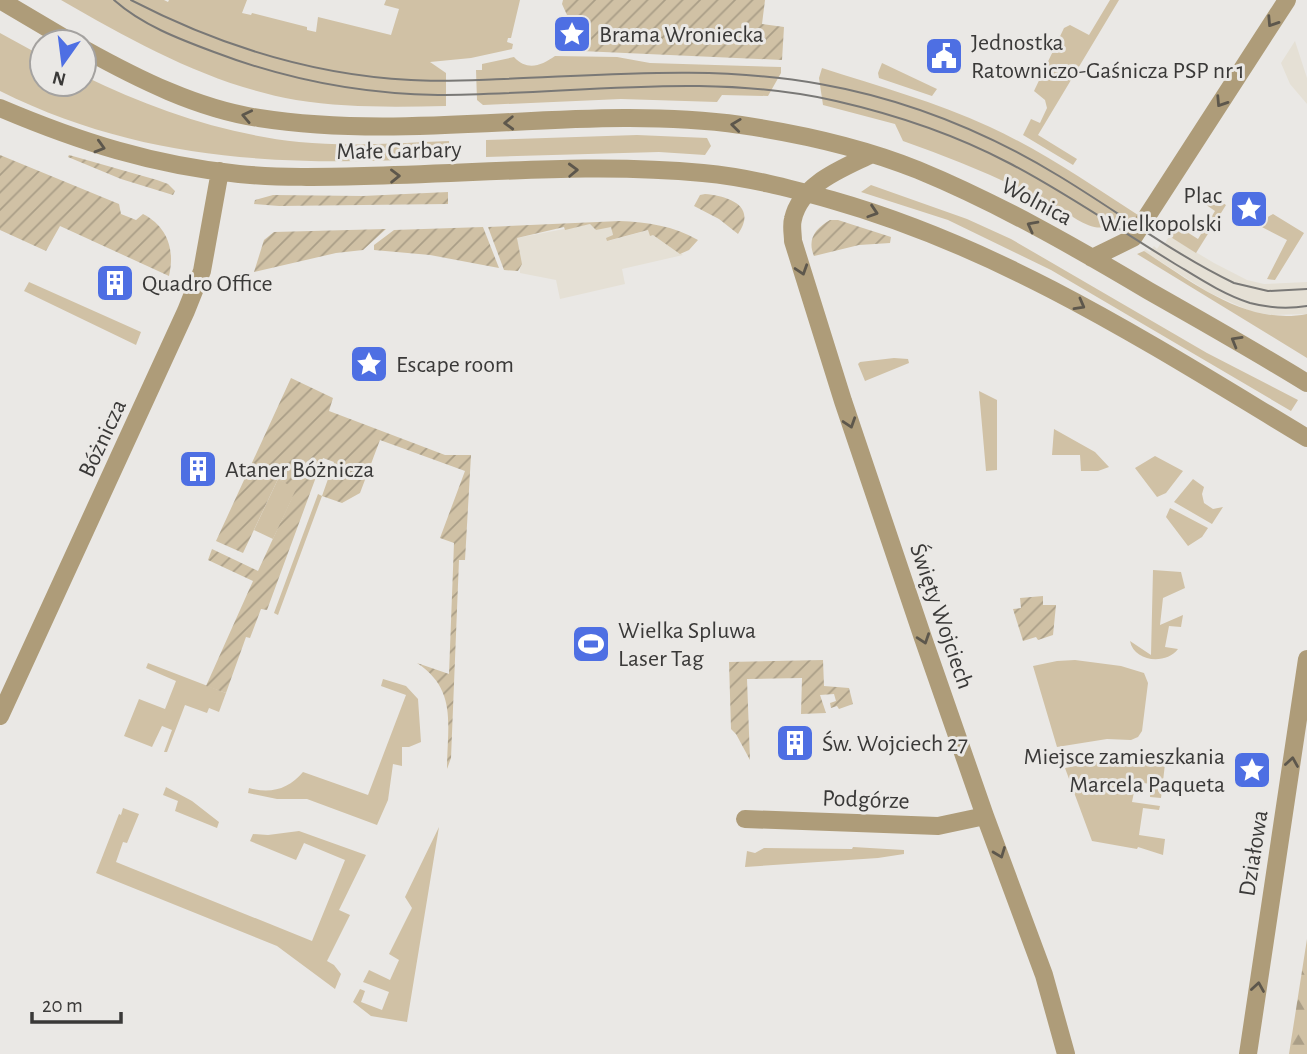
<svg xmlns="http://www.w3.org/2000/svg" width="1307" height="1054" font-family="'Alegreya Sans',sans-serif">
	<defs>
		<pattern id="forest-firs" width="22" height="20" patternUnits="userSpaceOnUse" patternTransform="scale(1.75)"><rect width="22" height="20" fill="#d0c1a5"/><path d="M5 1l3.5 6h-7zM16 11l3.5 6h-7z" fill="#aa9e87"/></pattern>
		<pattern id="garden-furrows" width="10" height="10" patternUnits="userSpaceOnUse" patternTransform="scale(1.75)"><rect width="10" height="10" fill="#d0c1a5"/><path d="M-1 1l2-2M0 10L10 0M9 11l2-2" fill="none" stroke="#aa9e87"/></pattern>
	</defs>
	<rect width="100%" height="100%" fill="#eae8e5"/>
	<path fill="#e5e0d5" d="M1295,41L1307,78V104L1290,84L1281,63Z
		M590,224L596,230L611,226L613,236L608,241L649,230L683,255L622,269L625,284L560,299L556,280L520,273L517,238Z
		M1169,236L1214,263L1247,280L1264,284L1307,282V314L1271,315L1250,311L1208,292L1144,251L1145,249L1150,252L1154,246L1157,249L1161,243L1164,245Z"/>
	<path fill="#d0c1a5" d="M61,0H164L168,2L169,0H247L242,13L251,15L252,13L307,27V30L316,32L318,17L391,35L399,9L384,5L386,0H520L511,38H508L507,42L513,44L512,49L471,58L430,62L446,73V106C396,107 345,108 296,100C211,85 136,43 61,0Z
		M1110,0H1119L1038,135L1077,159L1073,165L1023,135L1031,119L1040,123L1047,108L1045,100L1034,91L1064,28L1070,25L1089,35Z
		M0,33L42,56V84H84V76C152,109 224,134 299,142C348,147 400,143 449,141L450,158C290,166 147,164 0,91Z
		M555,56L617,57L650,63L781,67V73L768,96L722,95L717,102L621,99L483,105L477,100L476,70H482V64L514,57C527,71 541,66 555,56Z
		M882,63L937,89L932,96L879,78L878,73Z
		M822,68C878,86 936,102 990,127C1042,151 1090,184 1138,215L1136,218L1133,217L1129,224L1123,221L1120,226L1114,223L1109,230L1105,227C1089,231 1070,214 1057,207C1007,181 955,159 903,141L895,124L823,105L819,78Z
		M637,135L707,138L711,146L705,155L659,152L486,157V140Z
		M871,185L967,219L1011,239L1207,353L1298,400L1291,411L1051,270L948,220L861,192Z
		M1208,194L1226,205L1196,253L1169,236L1179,227L1198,239L1215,211L1202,202Z
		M1273,214L1304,233L1275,280L1267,279L1287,240L1256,224Z
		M1144,251C1192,282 1246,326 1307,314V358L1137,254Z
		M29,282L141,332L136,345L24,291Z
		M894,358L908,359L909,363L865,381L858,364L860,362Z
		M979,391L997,400V470L986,471Z
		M1054,429L1095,452L1109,467L1098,471H1081L1080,455H1052Z
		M1155,456L1183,471L1166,493L1157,497L1135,468Z
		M278,479L297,488L273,539L254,530Z
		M1193,479L1204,487L1202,494L1204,503L1213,509L1223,507L1212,524L1174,502Z
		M318,494L322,496L278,615L274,613Z
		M1170,508L1208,528L1202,537L1188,546L1166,517Z
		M1153,570L1181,572L1185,588L1163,598L1160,625L1183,615L1181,627L1169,626L1165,647L1178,649C1166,665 1134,662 1130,641L1151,655Z
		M1075,660L1121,666L1144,673L1148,683L1142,731L1138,737L1131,740L1107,739L1057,747L1033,666L1057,661Z
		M148,663L226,693L219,712L209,708L207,713L185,705L167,752H164L172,730L162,726L152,747L124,736L139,699L165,709L176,681L146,668Z
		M383,679L406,686L418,699L421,742L409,747H402V766L393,764L388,800L377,825L307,799H277L248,793L249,788C271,794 289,789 303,772L368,795L406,695L381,686Z
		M1108,760L1165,764L1161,798L1150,797L1151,784L1136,782L1132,802L1160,806L1159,810L1143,808L1139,835L1165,839L1163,855L1138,847L1137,849L1092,841L1065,768Z
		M166,787L192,801L219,822L217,828L175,811L178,801L163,795Z
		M123,808L139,814L127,843L123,842L116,862L312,941L345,860L304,843L296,860L250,841L253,834L268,835L299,831L366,855L339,910L350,915L327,961L334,965L341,974L335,989L277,946L96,873L119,814L121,815Z
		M439,827L407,1022L371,1016L353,1002L360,989L365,991L361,1002L382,1010L389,992L363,982L369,970L390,980L399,960L389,954L412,908L405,897Z
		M853,847L904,850V854L878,858L745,867L747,851L755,853L764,848L852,849Z"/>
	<path fill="url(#forest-firs)" d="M1307,939V1054H1289Z"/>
	<path fill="url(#garden-furrows)" d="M563,0H765L762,24L784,27L782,60L581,51L587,46L577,37L562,4Z
		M0,155L119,204L121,214L136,220L143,214C168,227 175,250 169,276L60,226L46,251L0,230Z
		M69,155L157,180L168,184L175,191L173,195L121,179L68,157Z
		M448,192V204L279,206L254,204L255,200L273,195L363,196Z
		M705,194C727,196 758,205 738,234L719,219L694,206L700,195Z
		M830,220H838L891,237L890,243L859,245L814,256C807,239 815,229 830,220Z
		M620,221C647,222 674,226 698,240L689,250L680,254L653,235L650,236L648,230L607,241L606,238L613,235L611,227L596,230L590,224L565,230L564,227L517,238L522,264L518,271L504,270L488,227Z
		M483,227L499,268L430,255L374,250V245L394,230Z
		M386,229L363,250L336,253L254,272L264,240L274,232Z
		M291,378L333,398L329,411L445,455H471L465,560H459L451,758L447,769C447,726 458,690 417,663L449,674L454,543L440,538L465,471L380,440L360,493L342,503L322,496L334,462L323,458L267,610L261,609L250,638L246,637L226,693L206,686L253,581L208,560L212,549L258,571L296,489L278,479L243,553L216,541Z
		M1043,596V605H1056L1053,635L1038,640L1036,637L1023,641L1013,609L1021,608L1020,598Z
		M823,660L824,686L849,688L853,704L839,709L837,706L831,708L830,703L836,701L834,694L820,695L826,713L801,714L802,678L747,679L750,760L736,734L731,729L729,662Z"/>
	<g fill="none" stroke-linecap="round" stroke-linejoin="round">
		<path stroke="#ae9c79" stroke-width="18" d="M0,0L71,42
			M84,49C138,79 198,109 259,118C419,143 582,103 741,125C802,134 861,147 918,170C998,203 1075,247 1149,291C1202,321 1255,351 1307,383
			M0,108C80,142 153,165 239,174C280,178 323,177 364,176C477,174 591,162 703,173C747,177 789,188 832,200C1005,249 1154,346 1307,438
			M872,154C844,168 801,183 793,219C791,226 793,234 793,241L843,401L923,638L985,816L1044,975L1066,1054
			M1092,258L1133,238L1287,0
			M0,716L186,311L202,271L220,171
			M745,819L938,826L985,816
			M1248,1054L1307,659"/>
		<path stroke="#797876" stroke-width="2" d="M114,0C142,25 179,39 214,52C285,79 362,94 438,95C570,95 706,71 836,101C897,115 954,134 1009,163C1065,192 1118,229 1172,262C1197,277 1222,294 1250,303C1269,308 1288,309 1307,306
			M131,0C218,45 313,75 411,80C442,82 473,80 504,79C609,75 716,65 820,84C905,99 985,131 1059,176C1117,211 1172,253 1234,283L1268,291L1307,289"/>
	</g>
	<defs><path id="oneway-chevron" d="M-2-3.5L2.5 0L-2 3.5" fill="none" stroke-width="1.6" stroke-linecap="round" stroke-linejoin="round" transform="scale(1.75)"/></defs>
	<g stroke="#5d574c">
		<use href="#oneway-chevron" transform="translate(1272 22) rotate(123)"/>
		<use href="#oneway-chevron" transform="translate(1221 102) rotate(123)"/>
		<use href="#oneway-chevron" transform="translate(247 116) rotate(-168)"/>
		<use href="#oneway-chevron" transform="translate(509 123) rotate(178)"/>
		<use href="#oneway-chevron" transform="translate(736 125) rotate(-173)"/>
		<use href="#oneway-chevron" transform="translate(100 147) rotate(16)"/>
		<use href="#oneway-chevron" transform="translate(573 170) rotate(-2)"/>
		<use href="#oneway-chevron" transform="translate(395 176) rotate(-1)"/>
		<use href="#oneway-chevron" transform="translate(873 212) rotate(18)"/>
		<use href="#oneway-chevron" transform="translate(1032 226) rotate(-152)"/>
		<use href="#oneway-chevron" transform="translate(802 270) rotate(72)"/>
		<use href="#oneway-chevron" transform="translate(1080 305) rotate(29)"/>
		<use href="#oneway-chevron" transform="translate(1236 341) rotate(-150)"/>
		<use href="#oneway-chevron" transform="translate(850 423) rotate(72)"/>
		<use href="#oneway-chevron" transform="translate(924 639) rotate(71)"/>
		<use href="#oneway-chevron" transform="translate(1292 762) rotate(-81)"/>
		<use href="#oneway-chevron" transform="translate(1000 853) rotate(69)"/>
		<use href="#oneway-chevron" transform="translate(1258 987) rotate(-81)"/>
	</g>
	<defs>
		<symbol id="sight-square" viewBox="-11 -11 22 22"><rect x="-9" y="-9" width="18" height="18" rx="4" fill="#4e6fe3" stroke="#eae8e5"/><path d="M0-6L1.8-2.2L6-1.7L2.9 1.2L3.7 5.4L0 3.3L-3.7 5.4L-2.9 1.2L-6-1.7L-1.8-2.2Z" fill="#fff"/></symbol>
		<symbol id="civic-square" viewBox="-11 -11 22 22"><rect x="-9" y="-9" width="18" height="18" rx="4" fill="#4e6fe3" stroke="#eae8e5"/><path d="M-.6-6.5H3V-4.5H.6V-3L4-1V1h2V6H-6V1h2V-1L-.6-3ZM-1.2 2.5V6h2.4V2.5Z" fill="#fff"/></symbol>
		<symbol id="building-square" viewBox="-11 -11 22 22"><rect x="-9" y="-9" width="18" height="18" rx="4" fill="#4e6fe3" stroke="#eae8e5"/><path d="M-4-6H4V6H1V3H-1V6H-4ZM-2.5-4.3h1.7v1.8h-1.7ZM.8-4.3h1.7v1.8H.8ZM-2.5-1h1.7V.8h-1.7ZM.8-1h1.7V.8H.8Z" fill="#fff"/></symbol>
		<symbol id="stadium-square" viewBox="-11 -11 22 22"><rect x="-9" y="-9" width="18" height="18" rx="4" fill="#4e6fe3" stroke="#eae8e5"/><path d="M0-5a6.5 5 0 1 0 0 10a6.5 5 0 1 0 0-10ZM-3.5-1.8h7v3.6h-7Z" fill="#fff"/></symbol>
	</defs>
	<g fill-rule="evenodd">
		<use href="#sight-square" x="550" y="12" width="44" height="44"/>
		<use href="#civic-square" x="922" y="34" width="44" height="44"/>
		<use href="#sight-square" x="1227" y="187" width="44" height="44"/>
		<use href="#building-square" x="93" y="261" width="44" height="44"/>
		<use href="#sight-square" x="347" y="342" width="44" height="44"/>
		<use href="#building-square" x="176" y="447" width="44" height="44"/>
		<use href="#stadium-square" x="569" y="622" width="44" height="44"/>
		<use href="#building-square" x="773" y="721" width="44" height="44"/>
		<use href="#sight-square" x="1230" y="748" width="44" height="44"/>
	</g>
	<g text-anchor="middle" stroke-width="6" stroke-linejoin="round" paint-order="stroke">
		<g font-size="24" fill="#3a3938" stroke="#eae8e5" text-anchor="start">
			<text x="599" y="42">Brama Wroniecka</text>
			<text x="971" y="50">Jednostka<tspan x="971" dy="28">Ratowniczo-Gaśnicza PSP nr 1</tspan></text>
			<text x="1222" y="203" text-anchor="end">Plac<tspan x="1222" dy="28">Wielkopolski</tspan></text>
			<text x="142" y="291">Quadro Office</text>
			<text x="396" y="372">Escape room</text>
			<text x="225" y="477">Ataner Bóżnicza</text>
			<text x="618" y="638">Wielka Spluwa<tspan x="618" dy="28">Laser Tag</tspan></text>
			<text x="822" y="751">Św. Wojciech 27</text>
			<text x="1225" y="764" text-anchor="end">Miejsce zamieszkania<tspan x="1225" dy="28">Marcela Paqueta</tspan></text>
		</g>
		<g font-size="24" fill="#3a3938" stroke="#eae8e5">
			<text transform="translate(399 150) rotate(-1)" y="8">Małe Garbary</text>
			<text transform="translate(1037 201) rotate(28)" y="8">Wolnica</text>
			<text transform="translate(102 438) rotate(-65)" y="8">Bóżnicza</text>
			<text transform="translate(942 616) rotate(71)" y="8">Święty Wojciech</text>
			<text transform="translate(866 799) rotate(2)" y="8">Podgórze</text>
			<text transform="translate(1253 853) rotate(-81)" y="8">Działowa</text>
		</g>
	</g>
	<g transform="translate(63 63) rotate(194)"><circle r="33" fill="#eae8e5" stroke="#a4a2a0" stroke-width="2"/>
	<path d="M0-5L12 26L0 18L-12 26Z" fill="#4e6fe3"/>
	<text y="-10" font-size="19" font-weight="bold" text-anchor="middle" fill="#3a3938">N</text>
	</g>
	<path d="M32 1012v10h89v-10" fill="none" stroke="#3a3938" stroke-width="3.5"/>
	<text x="42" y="1012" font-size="21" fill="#3a3938" stroke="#eae8e5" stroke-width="5" paint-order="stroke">20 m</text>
</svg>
